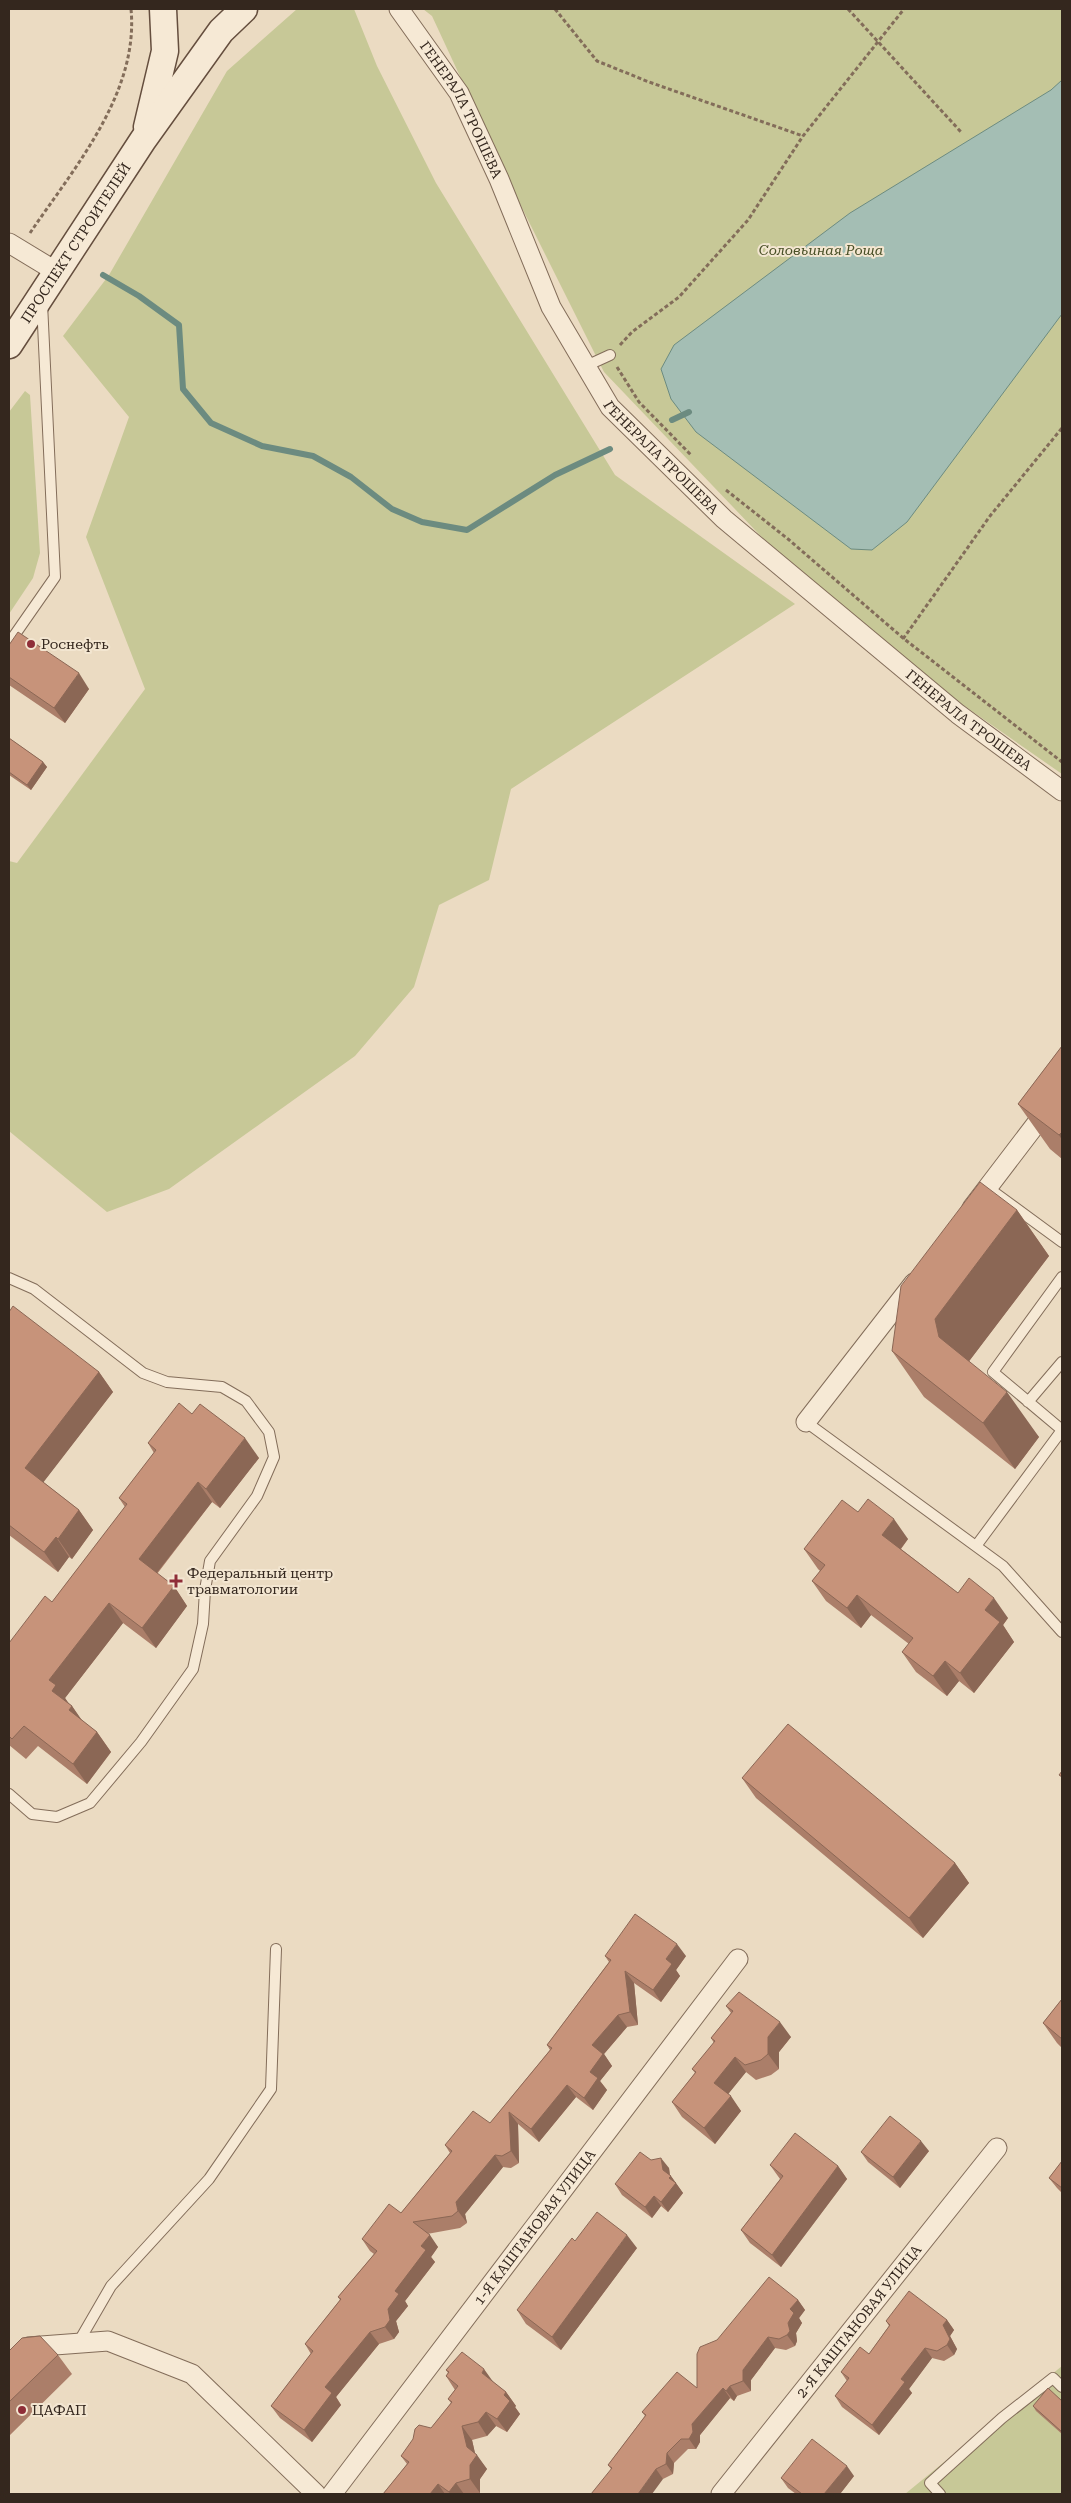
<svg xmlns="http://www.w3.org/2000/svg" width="1071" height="2503" font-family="'Roboto Serif',serif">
	<rect width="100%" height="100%" fill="#ebdbc2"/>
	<path fill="#c7c897" d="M297,9H354L377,66L436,183L615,475L795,604L511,789L489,880L439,905L414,987L355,1056L169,1189L107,1212L9,1131V861L17,863L145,689L86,537L129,417L63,336L109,275L227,71Z
		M423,9H1062V774L841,620L604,372L510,184L432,16Z
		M25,391L30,395L40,553L33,578L9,614V412Z
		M1062,2366V2494H905Z"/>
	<path fill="#a4beb4" stroke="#6c8b80" d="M1062,80V314L907,522L872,550L851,549L696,432L671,399L661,369L674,345L850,213L1051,90Z"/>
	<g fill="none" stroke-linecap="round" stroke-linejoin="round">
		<path stroke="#6c8b80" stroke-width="6" d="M103,275L139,296L179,325L183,389L211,423L262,446L313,456L351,477L392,509L422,522L467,530L555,475L610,449
			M672,420L689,412"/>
		<defs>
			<path id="service" d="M586,366L610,355
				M9,643L55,577L42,303
				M987,1187L1062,1242
				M9,1278L34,1289L143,1373L167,1382L222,1387L246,1401L269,1432L274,1457L257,1496L210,1561L205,1590L203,1624L193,1669L141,1742L90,1803L57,1817L32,1814L9,1794
				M1028,1402L1062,1362
				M806,1422L1003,1566L1062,1632
				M976,1546L1062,1430L993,1372L1062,1277
				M78,2343L111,2286L209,2179L271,2089L276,1949
				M940,2494L930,2483L1002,2418L1053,2378L1062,2387"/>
			<g id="minor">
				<path id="s1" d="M399,9L459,93L499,179L551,307L610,407L724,519L958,714L1062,791"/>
				<path d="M9,243L57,272"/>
				<path d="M972,1208L1062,1090"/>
				<path d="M806,1422L914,1283"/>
				<path d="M9,2366L28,2347L108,2341L192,2374L316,2494"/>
				<path id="s2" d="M332,2494L738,1959"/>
				<path id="s3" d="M721,2494L997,2148"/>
			</g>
			<g id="secondary">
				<path d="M147,127L165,51L163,9"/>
				<path id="s4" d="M9,345L143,140L221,31L244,9"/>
			</g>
		</defs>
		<use href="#service" stroke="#836d5a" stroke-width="12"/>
		<use href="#minor" stroke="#836d5a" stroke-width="21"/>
		<use href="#secondary" stroke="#654e3e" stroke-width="29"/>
		<path stroke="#836d5a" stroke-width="3" stroke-dasharray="4 2.5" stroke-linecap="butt" d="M555,9L597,61L649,82L803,136
			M848,9L961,132
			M30,233C74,168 139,93 131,9
			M620,345L632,332L679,297L748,220L803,136L904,9
			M617,367L639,402L692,456
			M726,490L788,539L903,638L1062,762
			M903,639L990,516L1062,428"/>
		<use href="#service" stroke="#f6e9d5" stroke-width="10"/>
		<use href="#minor" stroke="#f6e9d5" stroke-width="19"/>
		<use href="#secondary" stroke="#f6e9d5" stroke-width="26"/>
	</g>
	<path fill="#ab7e69" d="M9,645L89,689L65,723L9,685Z
		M9,738L43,762L47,767L31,790L9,775Z
		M1062,1046V1159L1050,1149L1018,1104Z
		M1017,1210L1049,1256L969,1361L1039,1437L1015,1469L924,1397L892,1351Z
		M9,1312L99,1372L113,1392L43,1482L79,1510L93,1530L72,1559L69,1557L58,1572L9,1535Z
		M192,1414L259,1458L220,1508L212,1502L157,1574L174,1586L187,1606L156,1648L123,1623L65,1698L68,1703L72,1706L81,1720L97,1732L111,1752L87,1784L38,1746L26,1759L9,1745V1643L52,1602L125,1507L119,1498L154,1453L148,1443Z
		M858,1512L908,1539L901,1549L958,1593L1008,1618L1003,1625L1014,1642L974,1693L959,1681L947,1696L916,1672L902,1652L909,1644L871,1615L861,1628L826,1601L812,1581L820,1571L818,1569L804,1549Z
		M742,1778L955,1863L969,1883L923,1938L756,1798Z
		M605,1956H686L676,1970L680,1976L661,2002L634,1983L638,2025L627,2027L604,2054L612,2066L600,2081L607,2090L593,2110L576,2097L539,2142L518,2124L519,2163L511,2168L503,2167L465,2214L467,2223L460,2228L427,2234L438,2247L431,2257L435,2262L405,2301L408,2306L396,2321L399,2332L394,2339L379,2344L336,2397L341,2405L312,2442L280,2418L271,2406L311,2354L305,2344L340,2300L338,2297L374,2254L370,2251L362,2239L401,2213L450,2153L445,2145L490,2123L550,2050L547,2045L609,1962Z
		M1062,1999V2048L1057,2043L1043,2023Z
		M726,2006L791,2037L779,2052V2069L771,2075L756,2080L746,2072L728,2094L741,2111L715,2144L682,2117L672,2102L695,2073L692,2069L714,2043L711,2038L731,2013Z
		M929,2151L900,2188L868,2162L861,2152Z
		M651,2160L669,2168L670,2175L683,2193L668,2212L661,2206L652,2218L622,2195L615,2184Z
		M1062,2161V2193L1057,2188L1049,2178Z
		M770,2165L838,2166L847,2179L781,2267L750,2243L741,2230L780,2179Z
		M575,2241L637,2248L561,2350L526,2324L517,2310Z
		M798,2300L805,2310L799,2318L802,2323L796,2333L797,2341L795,2346L786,2350L775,2348L751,2380V2391L737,2396L734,2401L730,2398L700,2435V2442L696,2449H688L674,2463L673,2474L663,2479L611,2469L608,2465L645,2416L642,2412L697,2388L717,2340Z
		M947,2320L954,2330L950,2336L957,2349L954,2355L944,2361L932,2358L909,2389L912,2393L879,2435L842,2407L835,2396L847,2381L841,2372L869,2354L889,2326L886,2321Z
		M9,2351L58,2355L72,2374L9,2436Z
		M446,2370L493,2382L506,2392L516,2406L515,2407L520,2414L507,2432L496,2426L487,2436L472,2440L475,2454L487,2469L480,2479V2493L475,2494H383L407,2464L401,2456L431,2428L451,2403L448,2399L455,2390L446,2376L448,2373Z
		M1062,2401V2434L1036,2411L1033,2406Z
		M854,2476L840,2494H796L788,2488L781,2478Z"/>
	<path fill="#8b6755" d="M79,673L89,689L65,723L54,708Z
		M43,762L47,767L31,790L27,785Z
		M1062,1132V1140L1059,1135Z
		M1017,1210L1049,1256L967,1364L939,1337L935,1319Z
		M99,1372L113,1392L39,1488L25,1468Z
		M1007,1392L1039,1437L1015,1469L983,1423Z
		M245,1438L259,1458L220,1508L206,1489Z
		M198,1482L212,1502L152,1579L139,1559Z
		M79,1510L93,1530L72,1559L58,1539Z
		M894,1519L908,1539L896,1555L882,1535Z
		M56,1537L69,1557L58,1572L44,1552Z
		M174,1586L187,1606L156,1648L142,1628Z
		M857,1595L871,1615L861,1628L847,1608Z
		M994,1598L1008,1618L1003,1625L1014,1642L974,1693L960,1673L985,1610Z
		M109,1603L123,1623L65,1698L70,1705L52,1691L49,1680Z
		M945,1661L959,1681L947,1696L933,1676Z
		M72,1706L86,1726L69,1710Z
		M97,1732L111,1752L87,1784L73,1764Z
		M955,1863L969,1883L923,1938L909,1918Z
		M677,1944L686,1956L676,1970L680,1976L661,2002L653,1990L666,1959Z
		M625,1971L634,1983L638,2025L630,2012Z
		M618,2015L627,2027L604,2054L612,2066L600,2081L607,2090L593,2110L584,2098L590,2072L592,2045Z
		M780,2022L791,2037L779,2052V2069L768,2054V2037Z
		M735,2057L746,2072L725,2098L714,2083Z
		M567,2085L576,2097L539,2142L531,2129Z
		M731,2096L741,2111L715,2144L704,2128Z
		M509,2112L518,2124L519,2163L511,2151Z
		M921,2141L929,2151L900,2188L893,2177Z
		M495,2155L503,2167L465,2214L467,2223L458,2211L456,2202Z
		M661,2158L669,2168L670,2177L671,2176L683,2193L668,2212L661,2202L663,2170Z
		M838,2166L847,2179L781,2267L772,2255Z
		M654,2196L661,2206L652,2218L645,2207Z
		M430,2235L438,2247L431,2257L435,2262L405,2301L408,2306L396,2321L399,2332L394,2339L385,2327L388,2309L395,2291L421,2246Z
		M627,2235L637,2248L561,2350L552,2337Z
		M798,2300L805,2310L799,2318L802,2323L796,2333L797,2341L795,2346L787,2335L790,2309Z
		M947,2320L954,2330L950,2336L957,2349L954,2355L947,2345L943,2325Z
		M370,2332L379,2344L336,2397L341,2405L312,2442L304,2430L325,2387Z
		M768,2337L775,2348L751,2380V2391L743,2381V2370Z
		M925,2348L932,2358L909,2389L912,2393L879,2435L872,2425L901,2379Z
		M484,2369L494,2383L482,2373Z
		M730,2386L737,2396L734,2401L726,2391Z
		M723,2388L730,2398L700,2435V2442L696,2449L689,2439L692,2424Z
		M506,2392L516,2406L515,2407L520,2414L507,2432L497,2419L504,2395Z
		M486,2412L496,2426L487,2436L478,2422Z
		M462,2426L472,2440L476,2457L477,2455L487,2469L480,2479V2493L470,2479L467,2447Z
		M667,2453L674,2463L673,2474L666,2464Z
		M847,2466L854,2476L840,2494H824Z
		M656,2469L663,2479L652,2494H638Z
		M456,2483L464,2494H450L449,2492Z
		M438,2484L445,2494H430Z"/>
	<path fill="#c7937a" stroke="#8b6755" d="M18,632L79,673L54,708L9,677V645Z
		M9,738L43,762L27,785L9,772Z
		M1062,1046V1132L1059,1135L1018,1104Z
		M980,1182L1017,1210L935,1319L939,1337L1007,1392L983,1423L892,1351L901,1286Z
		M13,1306L99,1372L25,1468L79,1510L58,1539L56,1537L44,1552L9,1525V1312Z
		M179,1403L192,1414L200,1404L245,1438L206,1489L198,1482L139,1559L174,1586L142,1628L109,1603L49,1680L56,1685L52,1691L72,1706L69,1710L97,1732L73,1764L24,1726L12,1739L9,1736V1643L45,1596L52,1602L127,1504L119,1498L156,1450L148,1443Z
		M868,1499L894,1519L882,1535L958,1593L969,1578L994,1598L985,1610L1000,1622L960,1673L945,1661L933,1676L902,1652L913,1638L857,1595L847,1608L812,1581L825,1565L804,1549L842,1500L858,1512Z
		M788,1724L955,1863L909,1918L742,1778Z
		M1062,1771V1777L1059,1775Z
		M635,1914L677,1944L666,1959L672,1964L653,1990L625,1971L630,2012L618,2015L592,2045L603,2054L590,2072L598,2078L584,2098L567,2085L531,2129L509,2112L511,2151L502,2156L495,2155L456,2202L458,2211L452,2216L413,2222L430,2235L421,2246L426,2250L395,2291L399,2294L388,2309L390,2320L385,2327L370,2332L325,2387L332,2393L304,2430L271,2406L313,2351L305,2344L341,2299L338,2297L377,2251L362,2239L389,2204L401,2213L452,2151L445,2145L473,2111L490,2123L552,2048L547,2045L611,1960L605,1956Z
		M739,1992L780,2022L768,2037V2054L761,2060L745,2065L735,2057L714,2083L731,2096L704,2128L672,2102L696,2072L692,2069L715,2041L711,2038L733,2011L726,2006Z
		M1062,1999V2039L1043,2023Z
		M890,2116L921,2141L893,2177L861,2152Z
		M795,2133L838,2166L772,2255L741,2230L783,2176L770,2165Z
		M640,2152L651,2160L661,2158L663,2170L671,2176L669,2178L676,2183L661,2202L654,2196L645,2207L615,2184Z
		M1062,2161V2188L1049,2178Z
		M597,2212L627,2235L552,2337L517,2310L572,2238L575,2241Z
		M769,2277L798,2300L790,2309L794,2313L788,2323L790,2331L787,2335L779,2339L768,2337L743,2370V2381L730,2386L726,2391L723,2388L692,2424L693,2432L689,2439H681L667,2453L666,2464L656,2469L638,2494H591L612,2468L608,2465L646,2415L642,2412L677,2372L697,2388V2354L700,2347L717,2340Z
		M909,2291L947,2320L943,2325L950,2339L947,2345L937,2351L925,2348L901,2379L905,2382L872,2425L835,2396L849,2378L841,2372L860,2347L869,2354L890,2325L886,2321Z
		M40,2336L58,2355L9,2402V2351L22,2338Z
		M462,2352L484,2369L482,2373L506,2392L504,2395L510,2401L497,2419L486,2412L478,2422L462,2426L467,2447L477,2455L470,2465V2479L456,2483L449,2492L438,2484L430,2494H383L409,2462L401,2456L413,2439L415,2429L419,2425L431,2428L452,2402L448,2399L458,2386L446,2376L449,2372L446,2370Z
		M1048,2388L1062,2401V2432L1033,2406Z
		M812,2439L847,2466L824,2494H802L781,2478Z"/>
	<g fill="#8f2e38" stroke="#f3e6d1" stroke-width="2">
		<circle cx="31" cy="644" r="5"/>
		<path d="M173.5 1573.5h5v5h5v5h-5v5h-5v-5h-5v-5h5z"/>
		<circle cx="22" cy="2410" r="5"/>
	</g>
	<g text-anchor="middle" stroke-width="4" stroke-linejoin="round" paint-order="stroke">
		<g font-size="14" fill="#34271e" stroke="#f3e6d1">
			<text dy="5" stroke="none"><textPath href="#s1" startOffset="119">ГЕНЕРАЛА ТРОШЕВА</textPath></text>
			<text dy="5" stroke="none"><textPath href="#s4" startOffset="122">ПРОСПЕКТ СТРОИТЕЛЕЙ</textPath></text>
			<text dy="5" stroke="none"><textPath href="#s1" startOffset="524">ГЕНЕРАЛА ТРОШЕВА</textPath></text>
			<text dy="5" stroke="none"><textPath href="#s1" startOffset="929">ГЕНЕРАЛА ТРОШЕВА</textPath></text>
			<text dy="5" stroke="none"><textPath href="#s2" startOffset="335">1-Я КАШТАНОВАЯ УЛИЦА</textPath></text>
			<text dy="5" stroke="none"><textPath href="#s3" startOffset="221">2-Я КАШТАНОВАЯ УЛИЦА</textPath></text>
		</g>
		<g font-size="14" font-style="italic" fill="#484f26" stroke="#f3e6d1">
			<text x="821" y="255">Соловьиная Роща</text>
		</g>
		<g font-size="14" fill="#34271e" stroke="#f3e6d1" text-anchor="start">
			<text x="41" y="649">Роснефть</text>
			<text x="187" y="1578">Федеральный центр<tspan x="187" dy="16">травматологии</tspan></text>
			<text x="32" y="2415">ЦАФАП</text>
		</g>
	</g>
	<rect width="1071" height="2503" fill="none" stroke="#34271e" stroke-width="20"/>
</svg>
